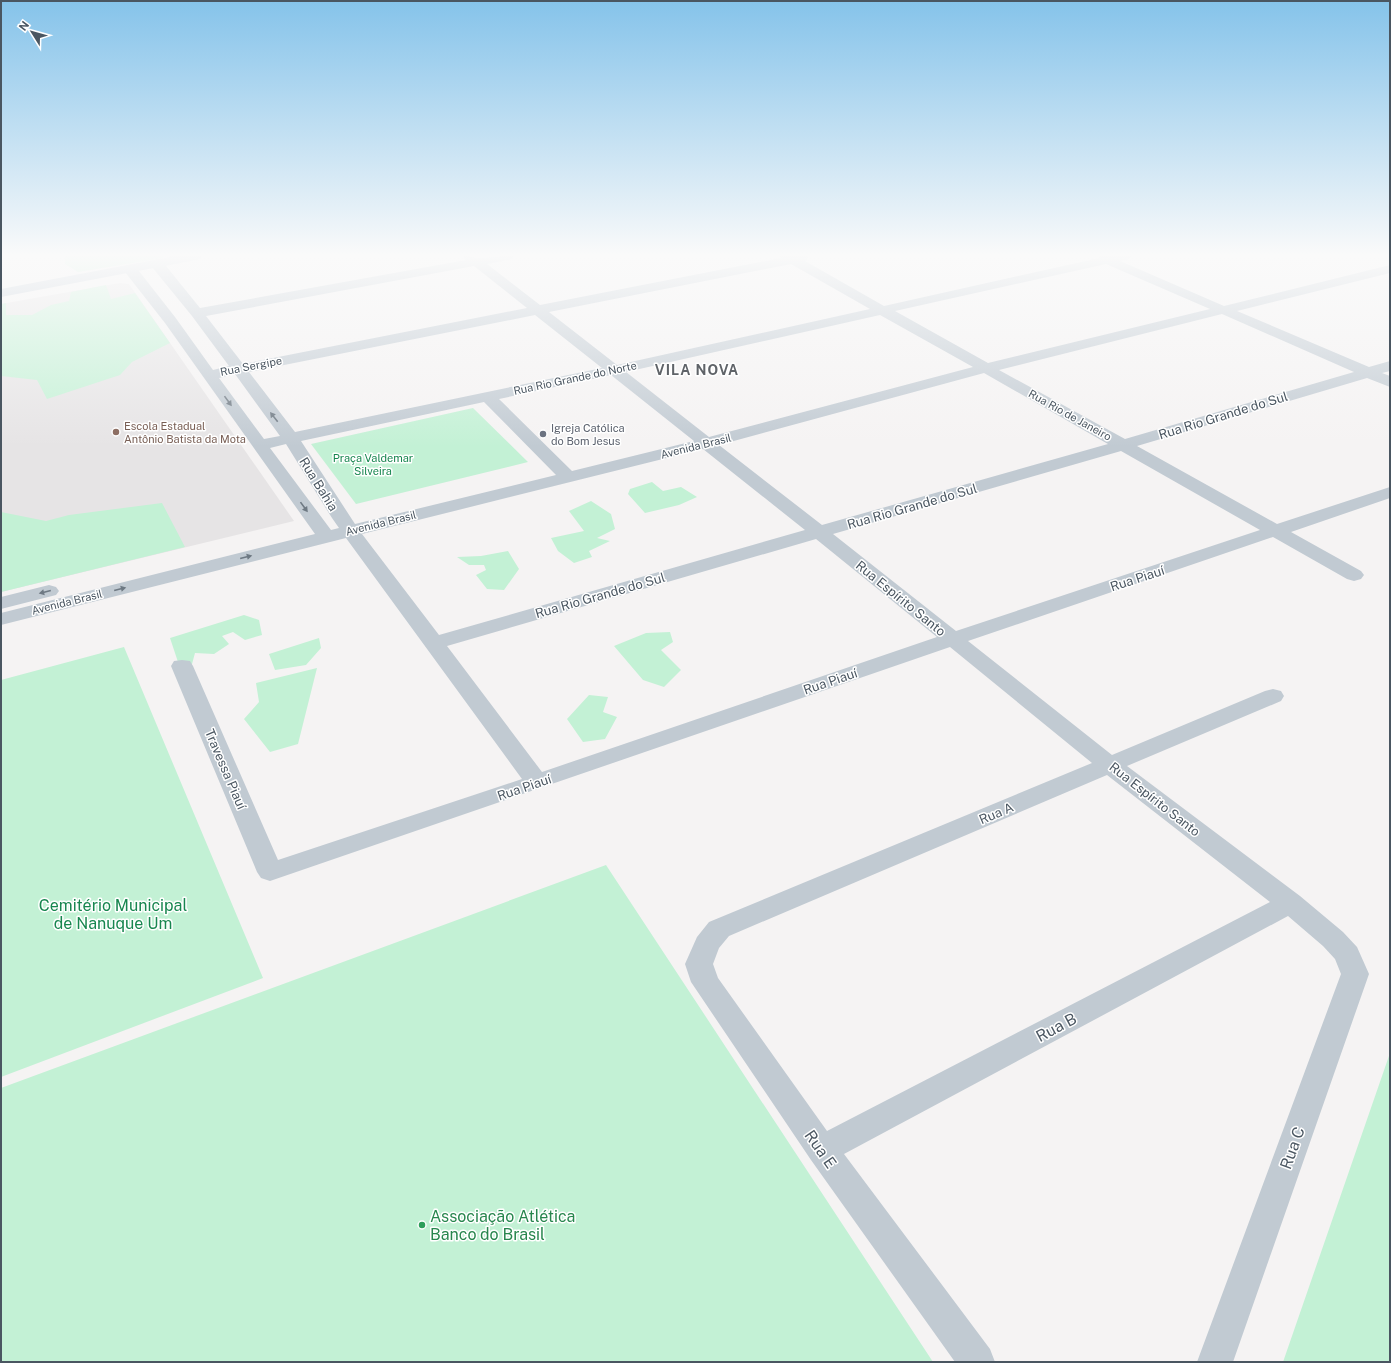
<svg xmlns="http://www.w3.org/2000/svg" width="1391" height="1363" font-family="'Public Sans',sans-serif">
	<rect width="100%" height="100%" fill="#f5f3f3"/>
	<path fill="#e6e4e5" d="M120,283L129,284L294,521L1,592V304Z"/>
	<path fill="#c3f1d5" d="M65,256H162L163,258L78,272L65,264Z
		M106,285L111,299L135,293L170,343L132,362L120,375L47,399L37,380L1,376V304L6,303V315H32L51,305L69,301L71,292Z
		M473,408L528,462L356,504L311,444Z
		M652,482L663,491L681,487L697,497L679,505L645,513L628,494L630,489Z
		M591,501L611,514L615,529L597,538L610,541L589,551L592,557L574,563L558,551L551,538L584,531L569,511Z
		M162,503L185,547L1,592V512L46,521L69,515Z
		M508,551L519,569L504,590L487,589L476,575L486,570L484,565H469L457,557L481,556Z
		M244,615L259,620L262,635L245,640L233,632L222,636L229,644L214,654L195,653L192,664L179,665L170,638Z
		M670,632L673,642L661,650L681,670L664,687L643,680L614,646L646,633Z
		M319,638L321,648L306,665L275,670L269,654Z
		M124,647L263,978L1,1077V680Z
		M317,668L298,744L270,752L244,719L259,702L256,683Z
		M589,695L608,697L603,712L617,717L605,739L583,742L567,719Z
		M606,865L933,1362H1V1088Z
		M1390,1053V1362H1283Z"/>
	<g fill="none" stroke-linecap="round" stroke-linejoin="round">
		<path fill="#c1cad2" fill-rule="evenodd" d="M463,256L479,258L514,256L512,259L487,264L540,305L781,258L780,256H807L808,258L805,261L884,306L1099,258L1101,256H1131L1129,259L1120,261L1224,306L1390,265V273L1237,311L1369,367L1390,361V371L1382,373L1390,376V387L1367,378L1137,446L1277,524L1390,487V498L1291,532L1361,571L1364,575L1361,579L1354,581L1347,579L1273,537L968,641L1112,755L1265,691L1273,689L1281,691L1284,696L1281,701L1127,766L1300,896L1343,932L1357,947L1369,974L1233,1362H1197L1341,974L1335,959L1323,946L1288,916L844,1154L990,1349L995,1362H955L811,1160L691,982L685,964L697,937L709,922L1092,763L950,647L270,881L261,878L257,872L171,666L174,661L182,660L190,661L193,666L278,860L522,779L346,538L1,625V613L315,534L165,323L125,272L124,269L125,266H135L175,317L213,370L229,366L192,316L152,267L151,264L152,261H162L200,308L466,260ZM791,264L870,309L617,365L549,312ZM1106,264L1210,309L988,363L895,311ZM474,266L527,308L243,364L206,316ZM1222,314L1354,372L1125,439L999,370ZM535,315L602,368L295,432L249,372ZM880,315L973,367L709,437L626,372ZM984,373L1108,444L822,525L719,445ZM235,374L280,436L264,439L219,378ZM611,375L694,441L572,471L499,399ZM484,402L556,475L355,524L301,441ZM286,444L332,518L339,528L331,530L270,448ZM703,449L805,530L439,635L362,534ZM1121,451L1260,530L956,631L833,534ZM816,539L937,637L542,772L447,646ZM1107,775L1270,902L827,1131L718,978L713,964L719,948L729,936Z
			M49,585L56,587L59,591L56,595L1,609V597Z"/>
		<path fill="#c1cbd6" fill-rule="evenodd" d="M175,256H202L200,259L196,260L1,297V289Z"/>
	</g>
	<defs><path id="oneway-solid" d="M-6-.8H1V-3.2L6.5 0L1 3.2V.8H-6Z"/></defs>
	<g fill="#6e7983">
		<use href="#oneway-solid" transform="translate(228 401) rotate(54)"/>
		<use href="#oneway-solid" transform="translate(274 417) rotate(-128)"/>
		<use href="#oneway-solid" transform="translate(304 507) rotate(54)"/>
		<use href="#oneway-solid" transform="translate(246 557) rotate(-14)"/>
		<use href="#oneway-solid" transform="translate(120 589) rotate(-14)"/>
		<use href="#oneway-solid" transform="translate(45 592) rotate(166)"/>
	</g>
	<linearGradient id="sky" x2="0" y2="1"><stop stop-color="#85c3ea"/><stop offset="0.57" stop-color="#fafafa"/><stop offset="1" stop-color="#fafafa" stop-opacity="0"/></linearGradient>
	<rect width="1391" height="447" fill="url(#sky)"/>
	<circle fill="#8d6e63" stroke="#fff" stroke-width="1.5" cx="116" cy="432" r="4"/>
	<circle fill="#6b7280" stroke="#fff" stroke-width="1.5" cx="543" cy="434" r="4"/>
	<circle fill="#2e9e5b" stroke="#fff" stroke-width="1.5" cx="422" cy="1225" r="4"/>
	<g text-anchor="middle" stroke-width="3" stroke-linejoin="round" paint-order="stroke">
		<g font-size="11" fill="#4a5661" stroke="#fff">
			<text transform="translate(251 366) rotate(-11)" y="4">Rua Sergipe</text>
			<text transform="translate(575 378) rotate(-12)" y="4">Rua Rio Grande do Norte</text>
			<text transform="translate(1070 415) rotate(29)" y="4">Rua Rio de Janeiro</text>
			<text transform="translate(696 446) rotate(-14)" y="4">Avenida Brasil</text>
			<text transform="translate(381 523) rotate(-14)" y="4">Avenida Brasil</text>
			<text transform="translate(67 602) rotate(-14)" y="4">Avenida Brasil</text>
		</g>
		<g font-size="11" fill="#785e54" stroke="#fff" text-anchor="start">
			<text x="124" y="430">Escola Estadual<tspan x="124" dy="13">Antônio Batista da Mota</tspan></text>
		</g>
		<g font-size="11" fill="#5b616d" stroke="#fff" text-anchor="start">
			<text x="551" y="432">Igreja Católica<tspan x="551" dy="13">do Bom Jesus</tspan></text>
		</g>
		<g font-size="11" fill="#17864f" stroke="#fff">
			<text x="373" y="462">Praça Valdemar<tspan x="373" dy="13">Silveira</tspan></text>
		</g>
		<g font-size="13" fill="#4a5661" stroke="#fff">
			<text transform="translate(1223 415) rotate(-17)" y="5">Rua Rio Grande do Sul</text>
			<text transform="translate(319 484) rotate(58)" y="5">Rua Bahia</text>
			<text transform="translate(912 506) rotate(-16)" y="5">Rua Rio Grande do Sul</text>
			<text transform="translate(1137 578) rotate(-18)" y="5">Rua Piauí</text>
			<text transform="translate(600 595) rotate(-16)" y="5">Rua Rio Grande do Sul</text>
			<text transform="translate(901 598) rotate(39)" y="5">Rua Espírito Santo</text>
			<text transform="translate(830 681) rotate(-19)" y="5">Rua Piauí</text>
			<text transform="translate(226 769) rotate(67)" y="5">Travessa Piauí</text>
			<text transform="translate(524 787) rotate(-19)" y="5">Rua Piauí</text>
			<text transform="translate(1155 799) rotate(38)" y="5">Rua Espírito Santo</text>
			<text transform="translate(996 813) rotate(-23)" y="5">Rua A</text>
		</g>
		<g font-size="14" font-weight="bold" letter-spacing="1" fill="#5f6368" stroke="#fff">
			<text x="697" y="375">VILA NOVA</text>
		</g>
		<g font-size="16" fill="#17864f" stroke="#fff">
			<text x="113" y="911">Cemitério Municipal<tspan x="113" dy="18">de Nanuque Um</tspan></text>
		</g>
		<g font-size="16" fill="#4a5661" stroke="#fff">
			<text transform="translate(1056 1027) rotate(-28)" y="6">Rua B</text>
			<text transform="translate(1292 1148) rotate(-70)" y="6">Rua C</text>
			<text transform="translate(821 1149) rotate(55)" y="6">Rua E</text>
		</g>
		<g font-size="16" fill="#27864d" stroke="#fff" text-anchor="start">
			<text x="430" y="1222">Associação Atlética<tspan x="430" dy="18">Banco do Brasil</tspan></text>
		</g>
	</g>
	<rect width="1391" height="1363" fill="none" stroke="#4a5661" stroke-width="4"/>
	<g transform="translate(32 32) rotate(307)" stroke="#ffffff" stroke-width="3" paint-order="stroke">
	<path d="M0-3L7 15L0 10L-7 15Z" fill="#4a5661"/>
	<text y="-6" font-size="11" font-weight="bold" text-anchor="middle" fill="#4a5661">N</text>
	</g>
</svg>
